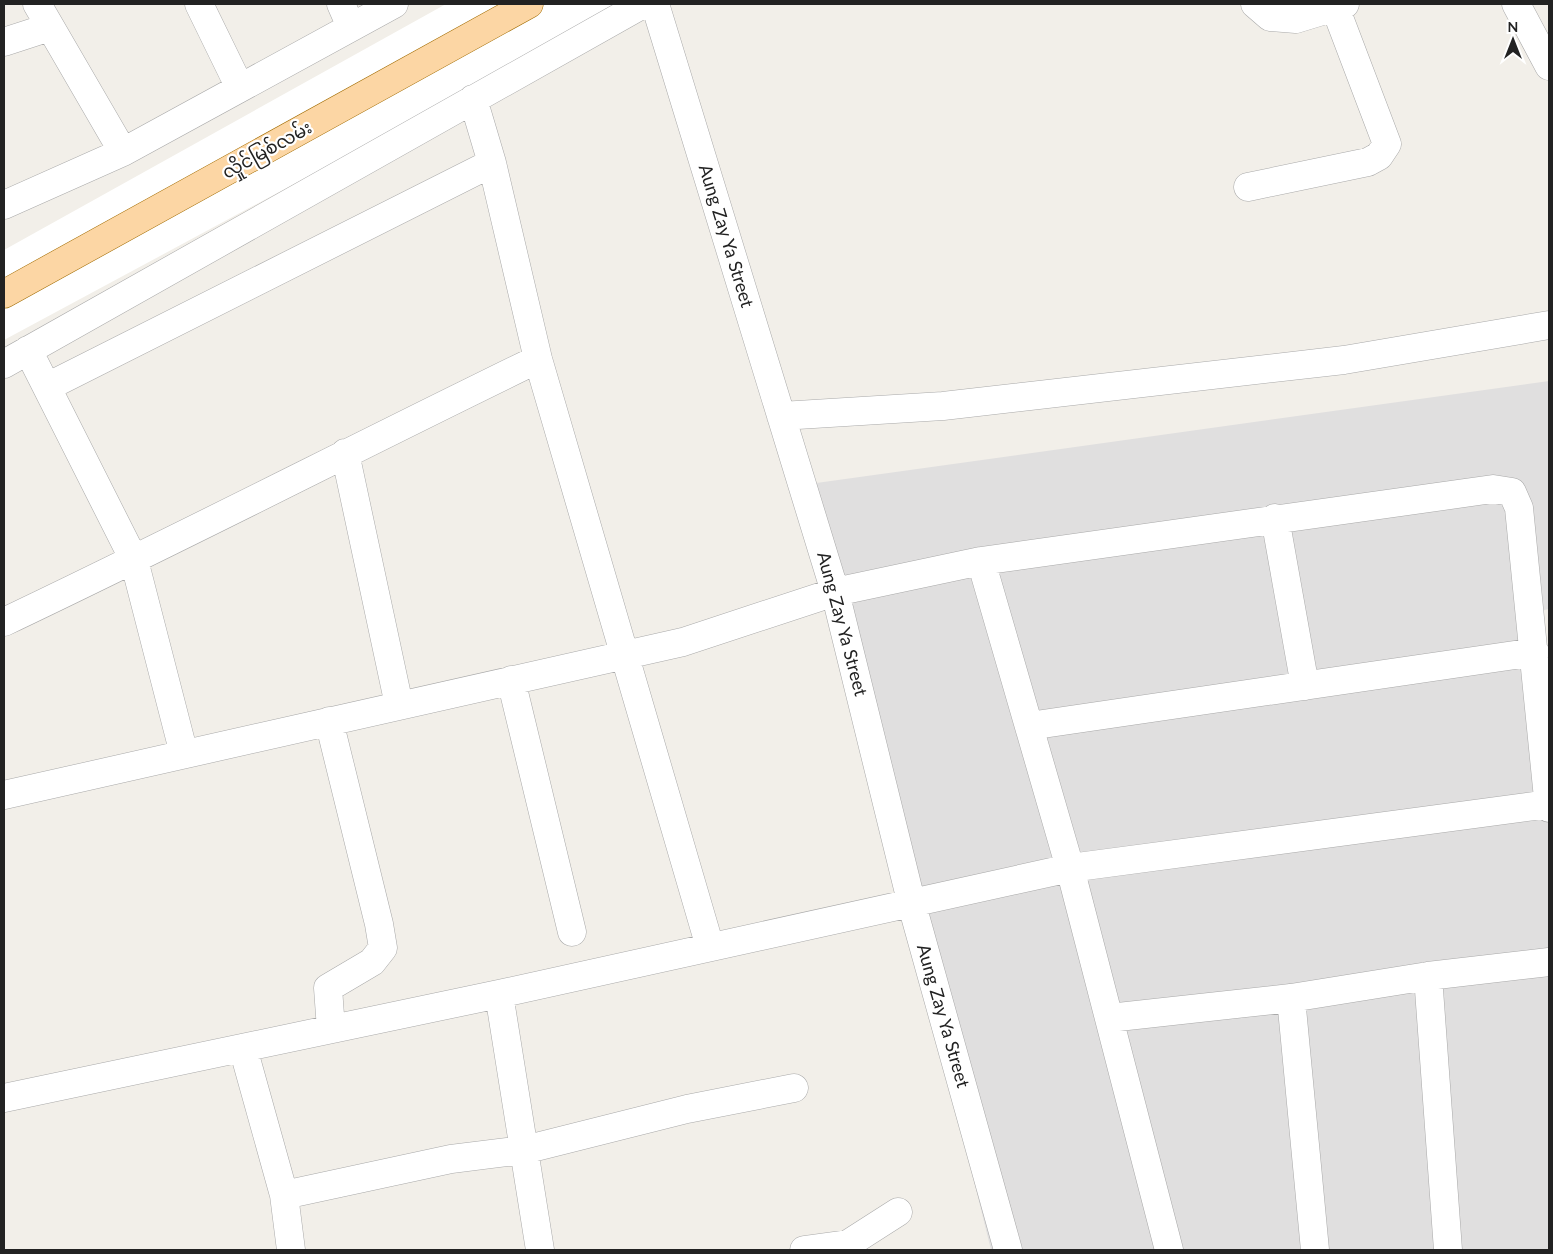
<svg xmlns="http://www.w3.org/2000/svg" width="1553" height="1254" font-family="Lato,'Noto Sans Myanmar',sans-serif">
	<rect width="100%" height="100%" fill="#f2efe9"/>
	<path fill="#e0dfdf" d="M1549,381V609L1531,613L1549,823V1250H991L802,485Z"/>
	<path fill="#fff" d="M446,4H628L4,340V250Z"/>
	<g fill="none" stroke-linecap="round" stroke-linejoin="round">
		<defs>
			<path id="minor" d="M37,4L123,152
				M199,4L240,88
				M341,4L351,27
				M655,4L835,592L912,905L1008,1250
				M1255,4L1270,17L1296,19L1345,4
				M1516,4L1549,66
				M4,42L50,27
				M473,99L492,163L538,359L710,947
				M1248,187L1368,162L1379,156L1387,144L1335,7
				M4,205L123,152L394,4
				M28,350L134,560L184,754
				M4,364L643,4
				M47,387L492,163
				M781,416L943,406L1344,360L1549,325
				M345,453L399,705
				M1275,518L1305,686
				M981,561L1070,868L1169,1250
				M4,622C183,537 359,446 538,359
				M511,680L572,932
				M329,721L379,924L383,948L372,962L328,988L331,1029
				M1029,726L1535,652
				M4,795L683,642L835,592L981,561L1493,489L1512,492L1519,508L1549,808
				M1428,976L1448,1250
				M499,994L540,1250
				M1291,998L1315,1250
				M1109,1018L1291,998L1428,976L1549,962
				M243,1048L284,1195L291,1250
				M4,1098L499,994L1070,868L1549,804
				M284,1195L451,1159L524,1150L687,1109L794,1088
				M804,1250L848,1244L898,1212"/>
			<path id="major" d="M4,294L529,4"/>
		</defs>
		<use href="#minor" stroke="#a9a9a9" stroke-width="29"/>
		<use href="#major" stroke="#a06b00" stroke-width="29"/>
		<use href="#minor" stroke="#fff" stroke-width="28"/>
		<use href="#major" stroke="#fcd6a4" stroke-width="28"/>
	</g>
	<g text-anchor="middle" stroke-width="4.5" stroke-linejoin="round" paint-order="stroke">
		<g font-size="18" fill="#222" stroke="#fff">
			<text transform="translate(267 150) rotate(-29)" y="6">လှိုင်မြစ်လမ်း</text>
			<text transform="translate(726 236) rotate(73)" y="6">Aung Zay Ya Street</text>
			<text transform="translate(842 624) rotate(75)" y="6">Aung Zay Ya Street</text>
			<text transform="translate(943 1016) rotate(74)" y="6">Aung Zay Ya Street</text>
		</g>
	</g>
	<rect width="1553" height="1254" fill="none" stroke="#222222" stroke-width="10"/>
	<g transform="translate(1513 40)" stroke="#ffffff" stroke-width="4" paint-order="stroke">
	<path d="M0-4L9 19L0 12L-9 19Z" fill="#222222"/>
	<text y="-8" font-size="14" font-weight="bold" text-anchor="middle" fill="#222222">N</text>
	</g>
</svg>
